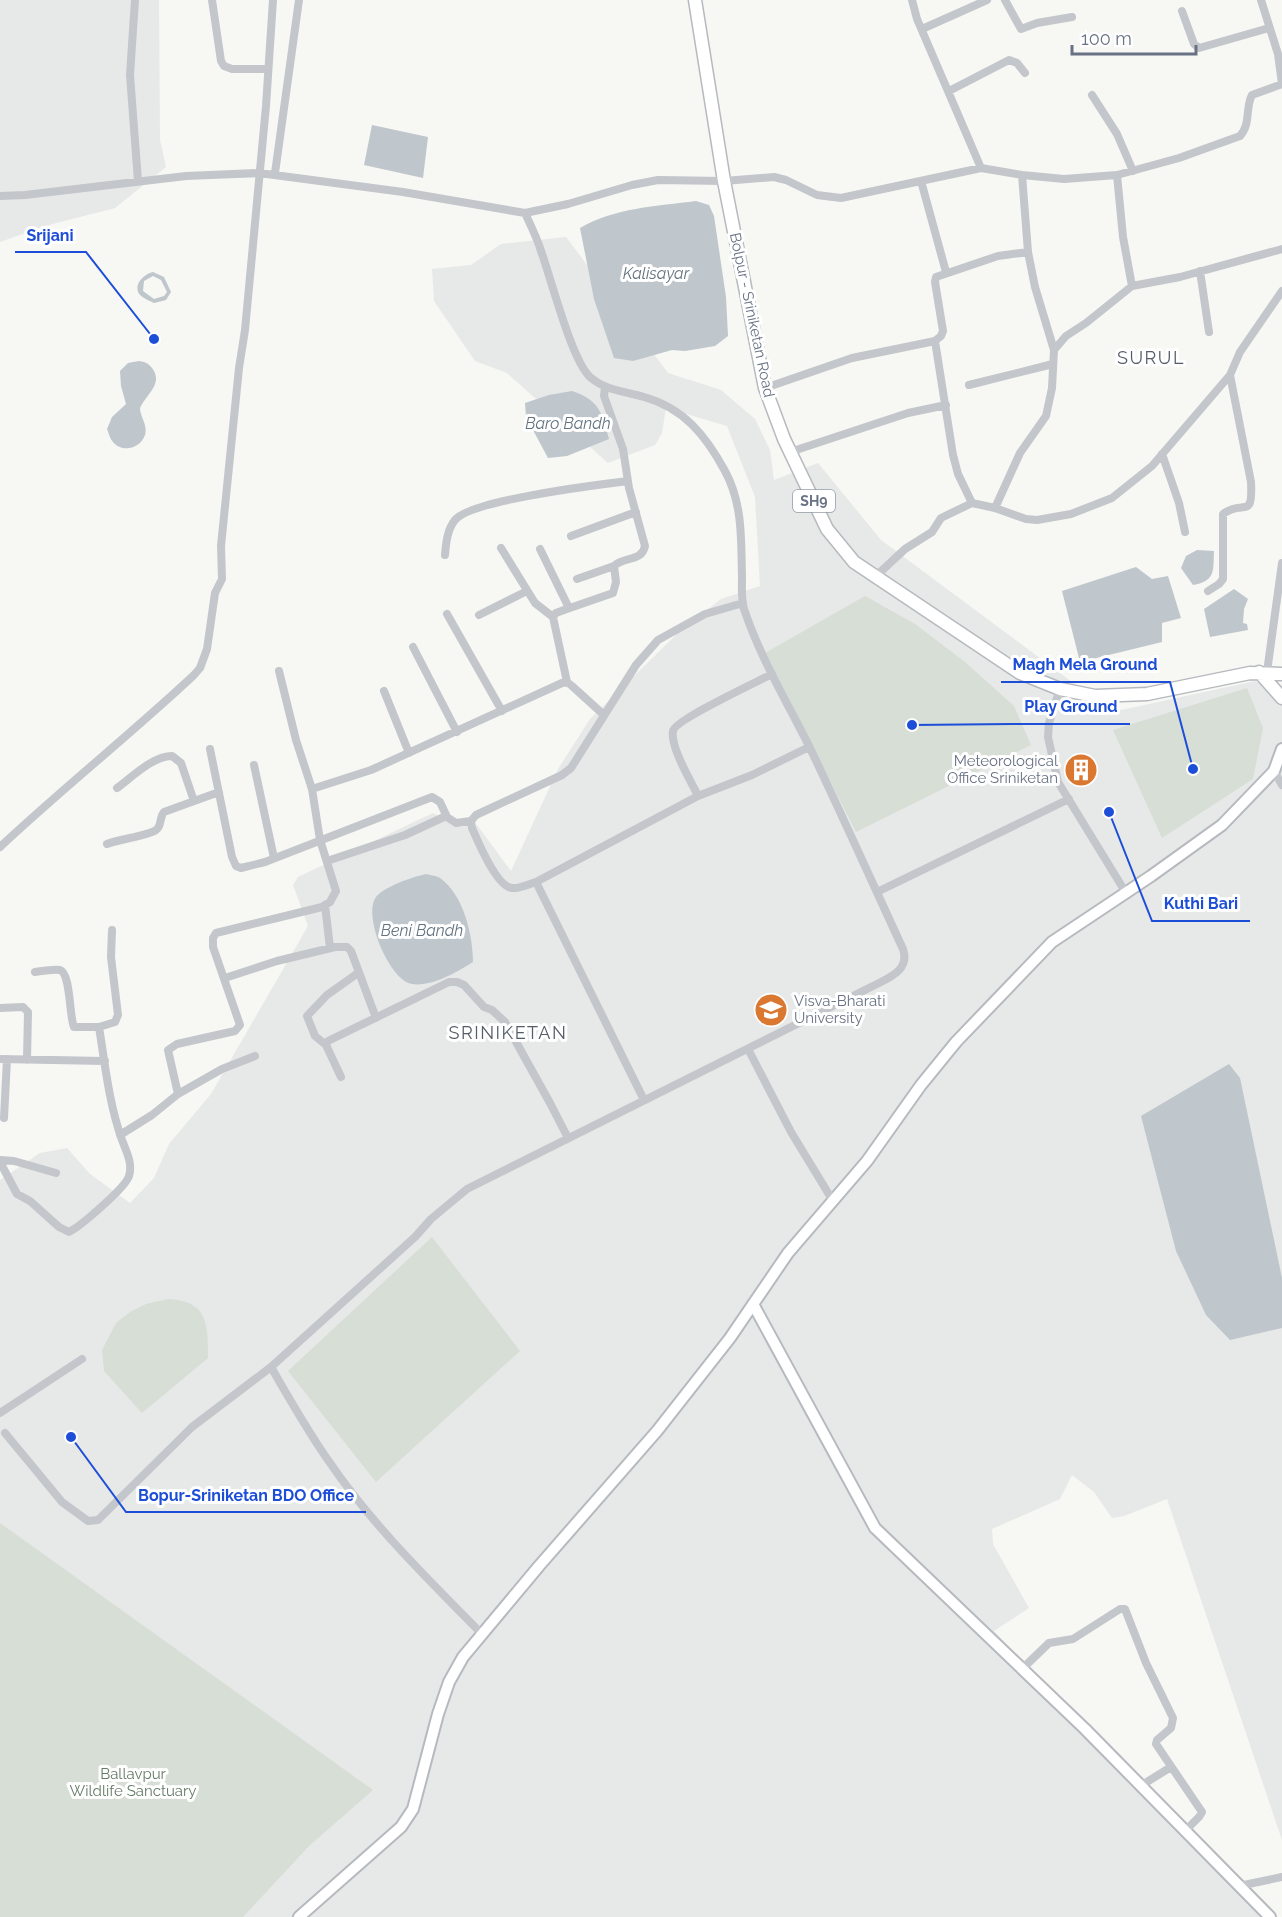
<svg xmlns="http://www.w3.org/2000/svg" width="1282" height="1917" font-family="Raleway,sans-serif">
	<rect width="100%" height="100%" fill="#f7f7f4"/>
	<path fill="#e7e8e8" d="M0,0H159L160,140L166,167L115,208L45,226L0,242Z
		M566,237L668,373L721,390L755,419L770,450L774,480L818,463L881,540L1072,682L1121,710L1255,681L1282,693V1840L1167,1499L1124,1516L1112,1518L1094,1492L1072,1475L1060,1499L992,1529L993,1544L1029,1608L994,1631L1266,1917H0V1180L40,1153L67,1148L90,1174L130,1203L154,1178L169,1144L211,1094L308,926L293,885L298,877L433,813L459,827L477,825L511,871L558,769L590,719L678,633L721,599L760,586L755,497L727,426L666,408L662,433L655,445L608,463L507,373L475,361L434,301L432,269L471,265L501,244Z"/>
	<path fill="#d7ded6" d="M865,596L915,624L965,662L1014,706L1031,745L856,832L765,653Z
		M1247,688L1263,728L1253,779L1162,838L1113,730Z
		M432,1237L520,1351L376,1482L288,1371Z
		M168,1299C208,1301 208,1324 208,1358L142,1413L104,1371L102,1350L116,1323L130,1312L146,1304Z
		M0,1523L373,1790L309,1846L243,1917H0Z"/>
	<path fill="#bfc6cc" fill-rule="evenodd" d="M372,125L428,137L423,178L364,165Z
		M696,201L709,205L714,216L726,297L728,336L715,346L685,351L672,350L633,361L614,358L594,299L580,228C614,208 657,206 696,201Z
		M153,272L164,277L171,292L166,300L154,303C150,301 143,298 140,295C132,285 144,274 153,272ZM153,276L161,280L167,292L164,296L154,299L143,291L144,281Z
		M139,361C145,362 148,363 152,368C164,384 146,394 140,408C140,417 148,425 145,435C140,449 122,453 113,442C110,439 109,434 107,429L112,417L126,404L121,386L120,371L128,363Z
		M572,391C599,400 602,412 609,439L567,456L548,458L526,417L525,403L549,395Z
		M1197,550L1214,551C1213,571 1216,581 1193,585L1181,568L1186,556Z
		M1136,567L1152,579L1168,576L1181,618L1162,623V642L1080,662L1062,591Z
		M1234,589L1248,599L1244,609L1243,623L1247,624L1248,630L1210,637L1204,609Z
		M426,874C430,875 437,876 440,878C464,895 473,936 473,962C457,972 432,987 412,984C390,981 362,916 376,897C385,886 413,877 426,874Z
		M1229,1064L1240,1078L1282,1278V1328L1230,1340L1206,1315L1176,1251L1141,1116Z"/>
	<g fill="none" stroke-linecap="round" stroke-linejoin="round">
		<defs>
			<path id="secondary" d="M753,1304L875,1528L1085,1729L1270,1917
				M299,1917L401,1827L413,1809L438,1714L449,1682L463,1657L539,1566L657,1431L730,1338L788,1253L867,1161L921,1085L956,1042L1052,942L1151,876L1222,825L1274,771L1282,749"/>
			<path id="primary" d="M695,0L724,181L765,388L784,439L827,529L854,562L1020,673L1060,689L1095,696L1147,694L1250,673L1282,674
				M1259,672L1282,698"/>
		</defs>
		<use href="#secondary" stroke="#b6b9be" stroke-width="14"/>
		<use href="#primary" stroke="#b6b9be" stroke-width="15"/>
		<path stroke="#c3c6ca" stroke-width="8" d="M135,0L130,75L138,181
			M212,0L221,61L224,66L232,69H267
			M912,0L917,19L981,168
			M1005,0L1021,29L1037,23L1072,17
			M1261,0L1278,54L1282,84
			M1182,11L1194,44L1199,48L1269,28
			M922,29L987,0
			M949,91L1009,60L1017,63L1025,73
			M1092,95L1117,134L1133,171
			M275,173L299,0
			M1022,175L1028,252L1035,287L1054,350
			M1117,175L1123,237L1132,286
			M921,181L946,272
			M0,196L25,195L186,176L259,173L403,192L525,213L568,204L632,185L658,180L724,181L774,177L786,180L817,195L841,198L981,168L1022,175L1064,179L1117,175L1179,158L1240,136C1251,124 1245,108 1252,95L1282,84
			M1200,271L1209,332
			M935,341L953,455L958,474L972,503
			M969,385L1053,364
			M765,388L852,358L935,341L941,336L943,331L935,282L936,277L998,256L1028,252
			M790,452L908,413L946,405
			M1162,454L1179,503L1185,532
			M995,508L1020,453L1046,416L1052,388L1054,350L1066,336L1086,323L1132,286L1180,277L1282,249
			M571,536L636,512
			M501,548L535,603L553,617
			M540,549L569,608
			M445,555C446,543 447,530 455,520C471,500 597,485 628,481
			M875,577L905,549L932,532L941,518L972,503L995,508L1026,519L1037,520L1071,514L1112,498L1152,466L1230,375
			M577,579L614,566
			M1208,591L1219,584L1223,579V514C1243,498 1253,522 1251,482L1230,375L1240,352L1282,291
			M743,603L705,614L658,640L636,665L571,768L562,775L476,815L471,821L472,828C478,842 497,887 512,888C519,889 529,884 536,882L698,796L752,775L809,747
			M447,614L502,711
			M479,615L527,591
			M413,647L457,732
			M1267,672L1282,563
			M567,682L553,617L556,613L564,610L613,593L616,582L614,566C624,556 642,562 645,546L629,488L623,449L604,396L605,388
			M1060,689L1049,723L1048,737L1058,782L1126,893
			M384,691L409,753
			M210,749L232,857L236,866L241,868L265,862L432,797L440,802L447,817
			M254,765L274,858
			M1274,771L1282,785
			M117,788C132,777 153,756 172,756L181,763L194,801
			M312,789L371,770L562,683L567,682L572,686L604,715
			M698,796C691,781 670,747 673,731C675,720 757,682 772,674
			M107,844C119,839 148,836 156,830C162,826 159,818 164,812L219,792
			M0,847C63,788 131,734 194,675L200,668L207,649L215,593L222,579L221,546L239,368L245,330L266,106L273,0
			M327,861L405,835L444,817H447L456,823L471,821
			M536,882L644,1100
			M877,892L1069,799
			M325,905L330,948
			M35,972C42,971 53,969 60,970C71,974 69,1016 74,1027H99L115,1022L118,1015L111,957L112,930
			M225,978L277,961L335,947H347L351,951L376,1018
			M0,1008L23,1007L28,1012L27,1060
			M326,1045L315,1036L307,1016L327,995L358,973
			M748,1049L791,1132L833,1201
			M0,1059L105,1061
			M341,1077L326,1045L328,1041L449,982H457L464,985L484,1007L492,1010L505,1022L550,1103L568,1138
			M178,1094L168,1050L177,1044L235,1031L240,1025L213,947V938L216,933L322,907L330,902L336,891L320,840L312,789L296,740L279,671
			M4,1118L7,1059
			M120,1135L152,1115L178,1094L222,1069L255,1056
			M0,1160L14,1161L56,1173
			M0,1162L17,1194L30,1201L59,1227L69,1232C81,1226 126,1187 129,1176C133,1163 126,1151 122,1140C109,1104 105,1064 99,1027
			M271,1367C289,1398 307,1430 328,1460C372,1525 428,1579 482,1634
			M0,1413L82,1359
			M5,1433L62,1502L88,1521L98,1520L192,1427L271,1367L415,1237L431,1219L467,1189L881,982C895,975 909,967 903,949C872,882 842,815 810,748C787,702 760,657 744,609C741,599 742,587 742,577C741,540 743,504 725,471C706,436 684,408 644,397C625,391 606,391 590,377C571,359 551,278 541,251C537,238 531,226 525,213
			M1022,1669L1049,1643L1073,1639L1120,1609H1125L1146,1663L1173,1718L1171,1728L1157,1740L1156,1744L1202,1812L1199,1817L1186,1830
			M1142,1785L1171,1767
			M1239,1886L1282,1877"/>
		<use href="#secondary" stroke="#fff" stroke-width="10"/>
		<use href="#primary" stroke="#fff" stroke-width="12"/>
	</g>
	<defs>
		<symbol id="building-disc" viewBox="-11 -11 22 22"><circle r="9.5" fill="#da7831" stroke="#fff"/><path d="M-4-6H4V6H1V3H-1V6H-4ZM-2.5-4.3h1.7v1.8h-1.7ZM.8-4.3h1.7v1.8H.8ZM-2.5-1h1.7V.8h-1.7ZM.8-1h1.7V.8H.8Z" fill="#fff"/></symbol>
		<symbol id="university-disc" viewBox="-11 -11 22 22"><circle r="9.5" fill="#da7831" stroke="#fff"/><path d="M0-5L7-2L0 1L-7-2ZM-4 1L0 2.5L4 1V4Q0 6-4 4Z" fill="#fff"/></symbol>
	</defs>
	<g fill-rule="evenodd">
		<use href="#building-disc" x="1062" y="751" width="38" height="38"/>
		<use href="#university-disc" x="752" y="991" width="38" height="38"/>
	</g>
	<g text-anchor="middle" stroke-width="6" stroke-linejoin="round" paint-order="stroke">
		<rect fill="#fff" stroke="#959ca9" stroke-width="1.5" x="793" y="490" width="42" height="22" rx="4.5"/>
		<g font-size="14" font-weight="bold" fill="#687284">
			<text x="814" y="506">SH9</text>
		</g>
		<g font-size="15" fill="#687284" stroke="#fff">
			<text transform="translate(752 315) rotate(78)" y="5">Bolpur - Sriniketan Road</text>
		</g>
		<g font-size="15" fill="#687284" stroke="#fff" text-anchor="end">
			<text x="1058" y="766">Meteorological<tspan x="1058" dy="17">Office Sriniketan</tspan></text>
			<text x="794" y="1006" text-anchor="start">Visva-Bharati<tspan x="794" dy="17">University</tspan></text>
		</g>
		<g font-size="15" fill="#667b66" stroke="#fff">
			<text x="133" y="1779">Ballavpur<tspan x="133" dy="17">Wildlife Sanctuary</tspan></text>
		</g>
		<g font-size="16" font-style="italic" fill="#63737f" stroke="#fff">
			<text x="656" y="279">Kalisayar</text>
			<text x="568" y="429">Baro Bandh</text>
			<text x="422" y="936">Beni Bandh</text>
		</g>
		<g font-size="18" letter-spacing="1.5" fill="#555d69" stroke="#fff">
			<text x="1151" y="364">SURUL</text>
			<text x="508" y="1039">SRINIKETAN</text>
		</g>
	</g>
	<path fill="none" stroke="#1d4ed8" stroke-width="2" d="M154 339L86 252H15M1193 769L1170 682H1001M912 725L1012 724H1130M1109 812L1152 921H1250M71 1437L126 1512H366"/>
	<g fill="#1d4ed8" stroke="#fff" stroke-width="2">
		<circle cx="154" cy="339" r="6"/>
		<circle cx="1193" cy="769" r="6"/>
		<circle cx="912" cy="725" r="6"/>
		<circle cx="1109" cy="812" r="6"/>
		<circle cx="71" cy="1437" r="6"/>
	</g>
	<g font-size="16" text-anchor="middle" font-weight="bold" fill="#1d4ed8" stroke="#fff" stroke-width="6" stroke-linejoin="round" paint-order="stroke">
		<text x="50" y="241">Srijani</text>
		<text x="1085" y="670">Magh Mela Ground</text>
		<text x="1071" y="712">Play Ground</text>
		<text x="1201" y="909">Kuthi Bari</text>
		<text x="246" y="1501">Bopur-Sriniketan BDO Office</text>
	</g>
	<path d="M1072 45v9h124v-9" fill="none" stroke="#687284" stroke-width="3"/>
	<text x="1081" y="45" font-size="18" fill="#687284" stroke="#ffffff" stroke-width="4.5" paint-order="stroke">100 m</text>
</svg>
